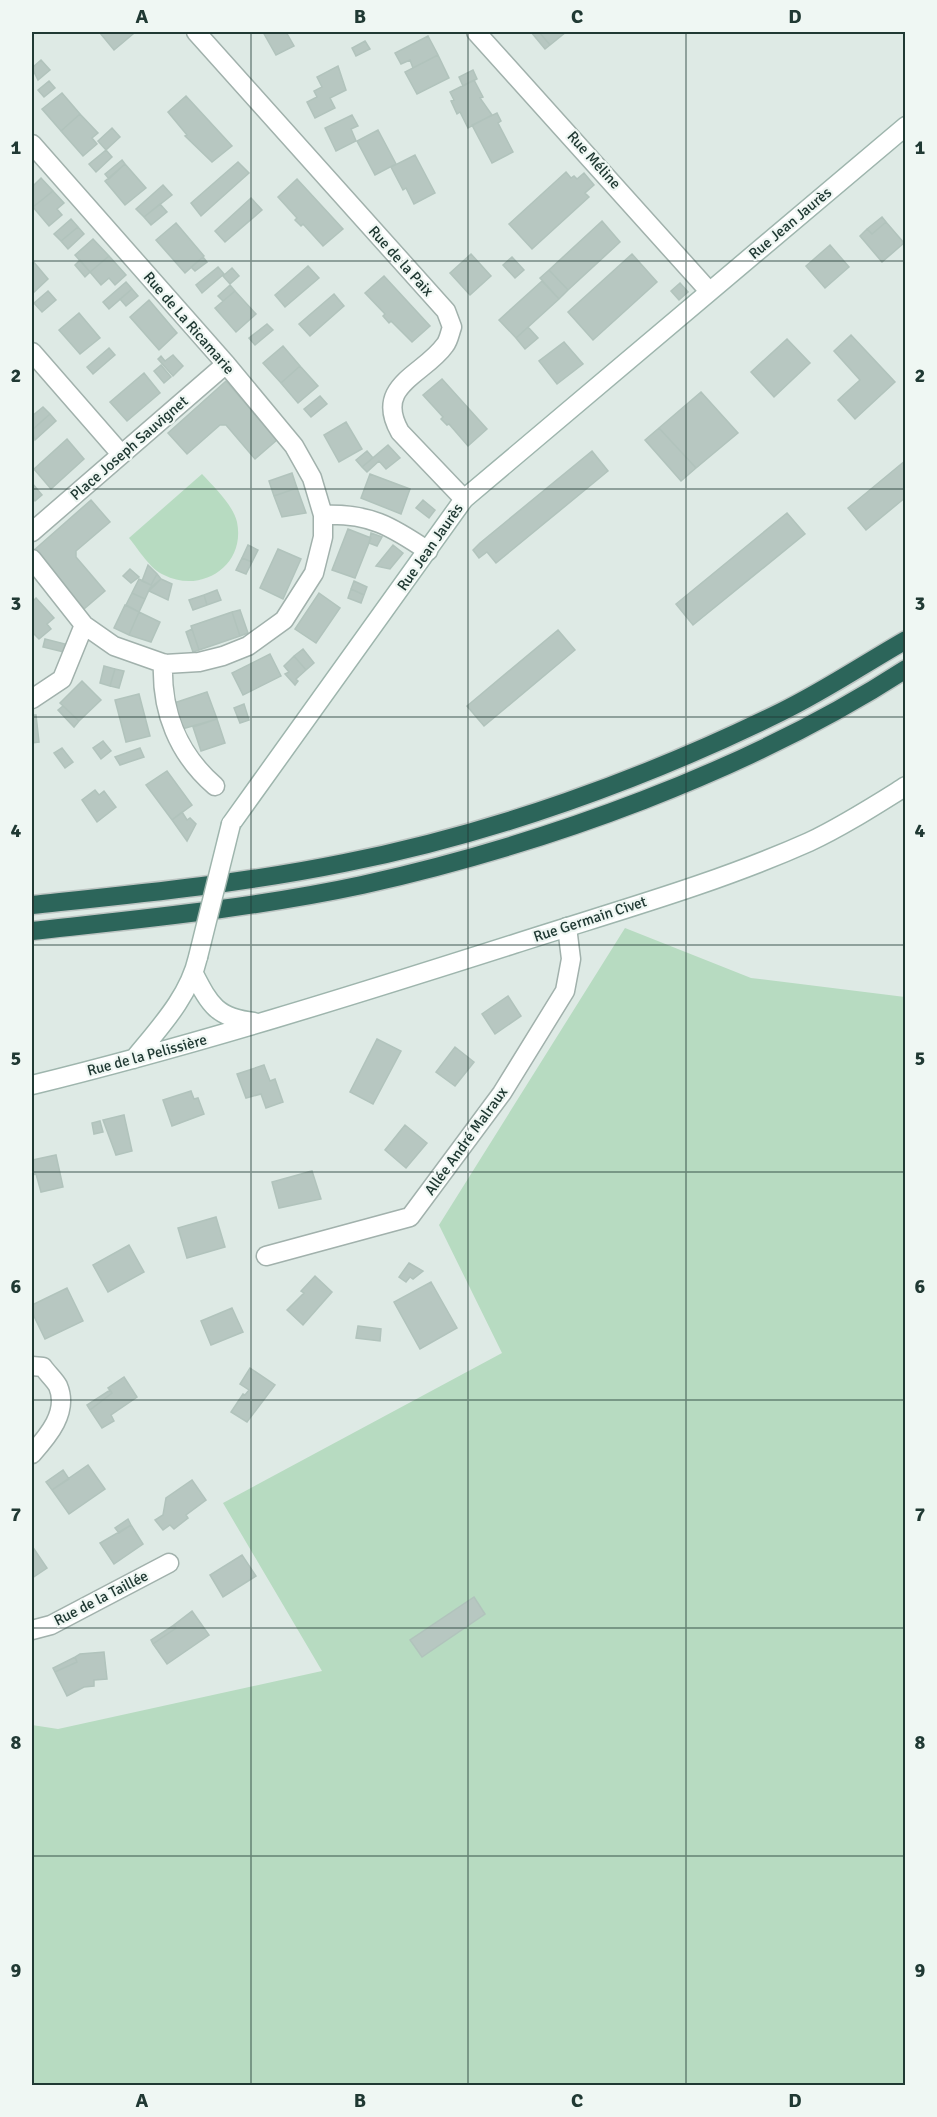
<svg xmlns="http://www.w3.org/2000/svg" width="937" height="2117" font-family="Signika,sans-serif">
	<rect width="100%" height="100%" fill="#deeae5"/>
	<path fill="#b7dbc1" d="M202,474C214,487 233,505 237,522C246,566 201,594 164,575C150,569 139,550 129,538Z
		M625,928L751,978L905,997V2085L32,2086V1725L58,1729L322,1671L223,1503L502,1353L439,1225Z"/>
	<path fill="#b7c7c1" stroke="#b1c3bc" stroke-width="1.5" d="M131,32L133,34L114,50L100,33Z
		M263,32H286L294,46L276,55Z
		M531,32H539L550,45L545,49Z
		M539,32H566L550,45Z
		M428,36L438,55L413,68L410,60L401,64L395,53Z
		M365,41L370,49L356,56L352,48Z
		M438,55L449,78L417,94L405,72Z
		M41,60L50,70L38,80L32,68Z
		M338,66L346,90L330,98L335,108L315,118L307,102L317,97L314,91L322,87L317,77Z
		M473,70L477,79L463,86L459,77Z
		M474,80L483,97L480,98L492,115L468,128L460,112L457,114L451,101L454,100L450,92Z
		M49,81L55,88L44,97L38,90Z
		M62,93L80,114L61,131L42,109Z
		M186,96L232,146L212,162L185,136L187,135L168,112Z
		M497,113L501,121L498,123L513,152L492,163L472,125Z
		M80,114L98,133L92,138L97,144L83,156L61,131Z
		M352,115L358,126L351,129L356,141L336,151L325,128Z
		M112,128L120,137L106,150L98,141Z
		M378,130L396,164L375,175L357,141Z
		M106,150L112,157L96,172L89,164Z
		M415,155L435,193L414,204L406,188L403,190L391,167Z
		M122,160L125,164L109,179L105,174Z
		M238,162L249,173L201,216L191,203Z
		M125,164L146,188L125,205L105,181Z
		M566,172L571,178L574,176L577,179L584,173L594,185L585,193L589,197L532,249L509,224Z
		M41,178L53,191L33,207L32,187Z
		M297,179L343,229L323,246L303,224L301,226L295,220L297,218L278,197Z
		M163,185L172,195L144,217L136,209Z
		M53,191L64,203L57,209L62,215L49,226L33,207Z
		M251,198L262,210L225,242L215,231Z
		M160,204L167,212L151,225L144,217Z
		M882,217L886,222L872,234L867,229Z
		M71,219L78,227L61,241L54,234Z
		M602,221L620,242L568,290L549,270Z
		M886,222L904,243L882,262L860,236L867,229L872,234Z
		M176,223L204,256L185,273L156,240Z
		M78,227L84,234L68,249L61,241Z
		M93,239L109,256L90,272L75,255Z
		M830,245L849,267L825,288L806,266Z
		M471,254L491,276L470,295L450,273Z
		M632,254L657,282L593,340L568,312Z
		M109,256L126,275L115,285L109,278L101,285L90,272Z
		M203,257L207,262L195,271L191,267Z
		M512,257L524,270L515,278L503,265Z
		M32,260L48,279L32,294Z
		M80,260L90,272L85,277L75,265Z
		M308,266L319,278L285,307L275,295Z
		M218,267L224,274L202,293L196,285Z
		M232,268L239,276L230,284L223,276Z
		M549,270L568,290L559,299L540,278Z
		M384,276L430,326L412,342L391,321L389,323L383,316L385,314L365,293Z
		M542,281L559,299L516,338L499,320Z
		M126,282L132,289L109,309L103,302Z
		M680,283L688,292L679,300L671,291Z
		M230,285L235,291L223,301L218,296Z
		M132,289L138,296L126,306L120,299Z
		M48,291L56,300L42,312L34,303Z
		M235,291L256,314L236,332L215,308Z
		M334,294L344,306L310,336L299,324Z
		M149,300L177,333L159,350L130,317Z
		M79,313L100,338L80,354L59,330Z
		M267,324L273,330L255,345L249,338Z
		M528,327L538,338L525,349L516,338Z
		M851,335L895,382L855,419L838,400L860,380L834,351Z
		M787,339L810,363L774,397L751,372Z
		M564,342L583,364L557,384L539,361Z
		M283,346L300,366L281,383L263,363Z
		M109,348L115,355L93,374L87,367Z
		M173,355L183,366L173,376L158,359L161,356L165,361Z
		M161,365L171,377L164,383L154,371Z
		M300,366L318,386L298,403L281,383Z
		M144,373L160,393L127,421L110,402Z
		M442,379L487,429L468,446L449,424L447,425L441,419L443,417L423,395Z
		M226,381L277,440L255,459L226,425H220L187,454L168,433Z
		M701,392L738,433L696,468L659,428Z
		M320,396L327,404L311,417L304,409Z
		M43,407L50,414L32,430V416Z
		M50,414L56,421L35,440L32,430Z
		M346,422L362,449L339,462L324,435Z
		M659,428L696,468L681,481L645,440Z
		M67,439L84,459L51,489L34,469Z
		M388,445L400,458L386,469L379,461L367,472L362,467Z
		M367,451L373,458L362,467L356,460Z
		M592,451L608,471L496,563L487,552L479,558L473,550L480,543Z
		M906,460V497L866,530L848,508Z
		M292,473L297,488L274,496L269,481Z
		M370,474L410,489L401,514L361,498Z
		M32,483L42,495L35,501L32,497Z
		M297,488L306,513L282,517L274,496Z
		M91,500L110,522L76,551V557L105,591L84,609L33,551Z
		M423,500L435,510L429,518L416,508Z
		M787,513L805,534L693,625L676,604Z
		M348,529L371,538L355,578L332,570Z
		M371,533L382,537L377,546L369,543Z
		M248,545L258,550L252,562L242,558Z
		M393,545L403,553L390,569L376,566Z
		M278,549L301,559L283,599L260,588Z
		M242,558L252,562L246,574L236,570Z
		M148,565L157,574L151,585L142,581Z
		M130,569L139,577L131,583L123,576Z
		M157,574L161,579L150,588L145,599L132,593L139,579L151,585Z
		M161,579L172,584L168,600L149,591Z
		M354,581L367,587L364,595L351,589Z
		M351,589L364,595L361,603L348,598Z
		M217,590L221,600L207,605L204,595Z
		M132,593L145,599L139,612L126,605Z
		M319,593L340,608L316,643L295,629Z
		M204,595L207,605L193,610L189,600Z
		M36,598L54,618L47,624L51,629L39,639L32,632V602Z
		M125,605L139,612L129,635L114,628Z
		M240,610L248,633L240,636L232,612Z
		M139,612L160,622L151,642L129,635Z
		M232,612L240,636L199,650L191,626Z
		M192,629L199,650L193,652L186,632Z
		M558,630L575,650L484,726L467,706Z
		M45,639L65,644L64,652L43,647Z
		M303,649L314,663L306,670L294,656Z
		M270,654L281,676L243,695L232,673Z
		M294,656L306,670L296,679L298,681L295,685L285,674L289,672L284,666Z
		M104,666L115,669L110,686L100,683Z
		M115,669L124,671L119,688L110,686Z
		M82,681L101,700L79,721L60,703Z
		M207,692L217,719L182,729L174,703Z
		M139,694L150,736L126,742L115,700Z
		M244,704L249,720L240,723L234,708Z
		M63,706L79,721L74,727L58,710Z
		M32,715H36L39,742L32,743Z
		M217,719L225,743L201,751L193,727Z
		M103,741L111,751L101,759L93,748Z
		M62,748L73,762L65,768L54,753Z
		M140,748L144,757L120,765L115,757Z
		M167,771L192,805L172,820L146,785Z
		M95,790L99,795L104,791L116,807L97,822L82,800Z
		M182,812L187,820L190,818L196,824L187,841L172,820Z
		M508,996L521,1016L495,1034L482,1014Z
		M377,1039L401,1051L373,1104L350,1092Z
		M455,1047L474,1062L455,1086L436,1072Z
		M264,1065L270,1081L275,1079L283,1102L266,1108L261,1094L246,1098L237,1074Z
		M191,1091L194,1099L198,1098L204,1114L172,1126L163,1100Z
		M124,1115L132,1151L116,1155L103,1120Z
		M100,1121L103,1132L94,1134L92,1123Z
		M405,1125L427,1143L406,1168L385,1150Z
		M56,1155L63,1187L41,1192L36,1174L32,1175V1160Z
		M312,1171L321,1199L279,1208L272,1182Z
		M216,1217L225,1247L187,1258L178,1228Z
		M129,1245L144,1272L108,1292L93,1265Z
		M409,1263L423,1271L413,1279L410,1277L406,1282L399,1277Z
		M315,1276L332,1292L303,1325L287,1310L304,1293L301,1291Z
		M431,1282L457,1328L420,1349L394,1302Z
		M67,1288L83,1321L45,1339L32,1312V1305Z
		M232,1308L243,1332L211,1345L201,1321Z
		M358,1326L381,1329L380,1341L356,1338Z
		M250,1368L275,1385L247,1422L231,1412L243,1394L245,1395L249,1390L240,1384Z
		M124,1377L137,1397L111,1415L114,1421L102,1428L90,1410L112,1393L108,1388Z
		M110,1390L112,1393L90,1410L87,1405Z
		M88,1465L105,1489L69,1514L52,1490Z
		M63,1470L69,1479L52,1490L46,1482Z
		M192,1480L206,1500L186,1515L188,1518L174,1529L170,1525L163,1530L155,1520L163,1515L166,1498Z
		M128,1519L131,1525L119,1533L115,1528Z
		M131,1525L143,1544L114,1564L100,1543Z
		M32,1546L47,1568L32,1578Z
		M242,1555L256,1576L223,1597L210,1575Z
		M474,1597L485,1614L422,1657L410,1640Z
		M192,1611L209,1635L167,1664L153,1644L176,1628L174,1625Z
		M174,1625L176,1628L153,1644L151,1640Z
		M104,1652L107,1679L94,1680V1686L84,1687L67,1696L55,1672L77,1662L75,1657L80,1654Z
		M75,1657L77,1662L55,1672L53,1668Z"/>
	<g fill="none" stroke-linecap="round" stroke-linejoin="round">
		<defs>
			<path id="street" d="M196,32L446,311L452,327C450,332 449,340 445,345C424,375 373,385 400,432L464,499
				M476,32L709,291
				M32,144L226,364L294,446L312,478L323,515V537L314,573L284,620L248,646L223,656L199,662L165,664L114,646L84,625L32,559
				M32,352L121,454
				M323,515C369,513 391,526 428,551
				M32,532L226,364
				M163,663C161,711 178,754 215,786
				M32,699L62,679L84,625
				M266,1256L410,1217L502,1093L565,991L571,959L567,927
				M32,1366L43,1367C47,1373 55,1380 58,1386C69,1412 48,1436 32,1454
				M32,1630L51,1625L169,1563"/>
			<path id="secondary" d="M231,824L464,499L906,126
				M194,974C210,1005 217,1018 254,1022
				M134,1059C159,1028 189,997 198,957
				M32,1085C195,1045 354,995 514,944C613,912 715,884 809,842C843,826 874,806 906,786"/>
			<path id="highway" d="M32,905C136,894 241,884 344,863C492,834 645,779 781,712C824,691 864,664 906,640
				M32,931C140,919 255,908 362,885C545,844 747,772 906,669"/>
		</defs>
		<use href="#street" stroke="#a1b1ac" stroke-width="21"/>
		<use href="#secondary" stroke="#9eb5ad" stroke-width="21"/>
		<use href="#highway" stroke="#bcc4c2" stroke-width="21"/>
		<use href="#street" stroke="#fff" stroke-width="18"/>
		<use href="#secondary" stroke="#fff" stroke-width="18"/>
		<use href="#highway" stroke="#2c655a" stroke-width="18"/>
		<defs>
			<path id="secondary-bridge" d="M198,957L231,824"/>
		</defs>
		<use href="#secondary-bridge" stroke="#9eb5ad" stroke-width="21" stroke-linecap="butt"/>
		<use href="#secondary-bridge" stroke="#fff" stroke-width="18"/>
	</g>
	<path fill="none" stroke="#203933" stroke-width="1.5" stroke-opacity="0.55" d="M251,32V2086M468,32V2086M686,32V2086M32,261H906M32,489H906M32,717H906M32,945H906M32,1172H906M32,1400H906M32,1628H906M32,1856H906"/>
	<g text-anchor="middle" stroke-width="4.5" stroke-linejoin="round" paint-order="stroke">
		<g font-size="15" fill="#203933" stroke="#eff7f3">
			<text transform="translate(594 160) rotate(48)" y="5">Rue Méline</text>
			<text transform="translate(790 223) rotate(-40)" y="5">Rue Jean Jaurès</text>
			<text transform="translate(401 261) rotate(48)" y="5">Rue de la Paix</text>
			<text transform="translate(189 323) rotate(49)" y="5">Rue de La Ricamarie</text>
			<text transform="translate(129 448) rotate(-41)" y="5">Place Joseph Sauvignet</text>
			<text transform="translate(430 547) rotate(-55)" y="5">Rue Jean Jaurès</text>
			<text transform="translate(590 919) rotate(-18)" y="5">Rue Germain Civet</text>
			<text transform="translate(147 1055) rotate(-15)" y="5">Rue de la Pelissière</text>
			<text transform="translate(466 1141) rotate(-54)" y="5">Allée André Malraux</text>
			<text transform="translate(101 1598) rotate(-27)" y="5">Rue de la Taillée</text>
		</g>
	</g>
	<rect width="937" height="2117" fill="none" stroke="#eff7f3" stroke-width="66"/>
	<rect x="33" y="33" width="871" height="2051" fill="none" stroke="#203933" stroke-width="2"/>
	<g font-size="20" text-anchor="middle" font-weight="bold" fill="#203933">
		<text x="142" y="23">A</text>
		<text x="360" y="23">B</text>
		<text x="577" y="23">C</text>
		<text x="795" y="23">D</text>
		<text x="16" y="154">1</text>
		<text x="920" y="154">1</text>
		<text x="16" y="382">2</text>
		<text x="920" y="382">2</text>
		<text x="16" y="610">3</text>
		<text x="920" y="610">3</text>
		<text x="16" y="837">4</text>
		<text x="920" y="837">4</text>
		<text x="16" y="1065">5</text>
		<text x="920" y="1065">5</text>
		<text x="16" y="1293">6</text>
		<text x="920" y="1293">6</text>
		<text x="16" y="1521">7</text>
		<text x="920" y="1521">7</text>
		<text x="16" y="1749">8</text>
		<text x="920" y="1749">8</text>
		<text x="16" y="1977">9</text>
		<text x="920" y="1977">9</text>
		<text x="142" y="2107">A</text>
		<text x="360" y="2107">B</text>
		<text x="577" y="2107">C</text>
		<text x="795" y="2107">D</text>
	</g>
</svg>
